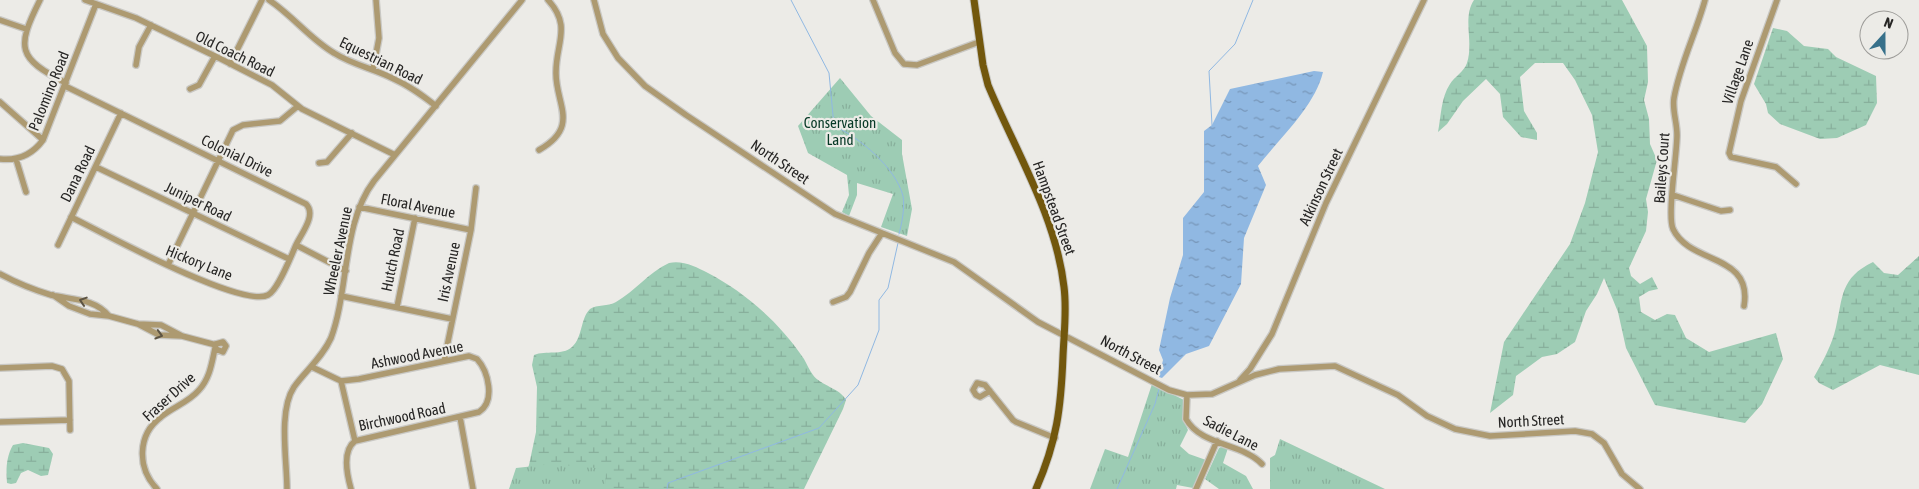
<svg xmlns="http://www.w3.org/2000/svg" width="1919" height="489" font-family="'Asap Condensed',sans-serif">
	<defs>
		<pattern id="wetland-marsh" width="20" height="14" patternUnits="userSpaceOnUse" patternTransform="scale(1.25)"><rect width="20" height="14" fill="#9dccb4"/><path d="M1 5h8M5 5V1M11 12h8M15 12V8" fill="none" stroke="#87af9b"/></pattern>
		<pattern id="park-tufts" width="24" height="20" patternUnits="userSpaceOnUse" patternTransform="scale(1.25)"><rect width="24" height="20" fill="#9dccb4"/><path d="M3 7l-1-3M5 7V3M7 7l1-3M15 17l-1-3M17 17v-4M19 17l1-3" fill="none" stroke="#87af9b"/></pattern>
		<pattern id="water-ripples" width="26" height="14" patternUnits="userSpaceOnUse" patternTransform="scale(1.25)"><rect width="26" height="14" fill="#90b8e2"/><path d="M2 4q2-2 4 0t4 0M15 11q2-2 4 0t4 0" fill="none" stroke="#7695b7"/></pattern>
	</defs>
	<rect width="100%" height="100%" fill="#ecebe7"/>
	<path fill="url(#wetland-marsh)" d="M1474,0H1622L1647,46L1648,82L1644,100L1649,119L1650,144L1657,160L1646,199L1648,212L1646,231L1629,268L1631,276L1640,284L1652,277L1658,289L1649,291L1639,297L1641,312L1655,320L1667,314L1675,315L1686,338L1709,352L1776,333L1783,359L1762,404L1745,423L1655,405L1626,348L1618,312L1604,278L1597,294L1586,311L1575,342L1557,354L1542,357L1516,376L1513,395L1490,413L1504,342L1570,244L1585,203L1598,152L1592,115L1575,80L1563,63H1535L1520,77L1524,111L1537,133V140L1521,137L1503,117L1500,94L1486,79L1463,101L1447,124L1438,132C1441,117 1441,97 1450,84C1454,77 1464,72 1467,63C1474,42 1462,18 1474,0Z
		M1773,28L1787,31L1804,46L1828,49L1836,57L1876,76L1877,103L1866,125L1837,138L1820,139L1780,124L1768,113L1766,104L1754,84Z
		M1919,256V375L1880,365L1833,390L1819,383L1814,377C1823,361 1832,345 1836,327C1843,297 1840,278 1873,262L1884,273L1898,275Z
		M669,263C683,260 696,267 708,273C746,293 780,323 804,359C807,364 809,370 813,375C821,386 840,388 846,400L843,409L804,489H520L529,465L536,432L537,387L532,365L534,355C546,350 562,356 572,347C583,337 580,319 590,309C597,304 608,307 616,302C635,291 648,273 669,263Z
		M23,443L49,448L53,454L48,475L41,476L28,470L21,473L16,483L11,484L7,483C6,470 6,457 13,445Z"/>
	<path fill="url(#park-tufts)" d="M840,78L871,116L902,140V154L912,209L907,236L881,227L893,194L857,183V195L849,216L842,212L849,195L847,175L808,153L798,126Z
		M1152,384L1184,400L1183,419L1188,430L1180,446L1189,454L1206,460L1193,488L1177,485L1176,489H1090L1105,449L1128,457Z
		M1280,439L1385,489H1270V458L1275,455Z
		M1223,446L1228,448L1223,463L1246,476L1253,489H1219L1205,479L1219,448Z
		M553,464L606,469L605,489H509L516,468Z"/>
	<path fill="url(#water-ripples)" d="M1314,71L1323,72C1315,106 1280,138 1258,166L1266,185L1244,238L1241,284L1209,346L1186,354L1162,378L1159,377L1163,360L1159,350L1170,298L1183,255V218L1204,192V131L1212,125L1230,89Z"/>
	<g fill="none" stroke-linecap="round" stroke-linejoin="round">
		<path stroke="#90b8e2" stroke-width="1" d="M791,0L829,73L834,126C859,137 896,168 903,196C905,207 902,223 899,234
			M1212,125L1209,71L1235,44L1253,0
			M667,489L668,483L819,428L858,385L879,330V300L888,288L898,243
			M1117,489L1155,404L1159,389"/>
		<defs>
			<path id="minor" d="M40,0C16,48 17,58 66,83
				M85,0L136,18L221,59L272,85L302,109L395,155
				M269,0C293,16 310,39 334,53C353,65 375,69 394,79C410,86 423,96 436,106
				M594,0L603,34L618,58L645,86L686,115L835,214L954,262L1038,322L1169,390L1187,395L1212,394L1255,375L1279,369L1335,366L1398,395L1427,416L1455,429L1490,436L1575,431L1592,434L1604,443L1622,474L1640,489
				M873,0L895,53L904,64L917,65L979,42
				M1705,0C1696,33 1680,64 1674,98C1672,110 1677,122 1677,135C1677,155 1667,215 1673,229C1690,265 1753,253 1744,306
				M1777,0L1741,101L1729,153L1731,157L1776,167L1796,184
				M0,20L26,29
				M230,64L262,0
				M136,65L139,47L151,25
				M373,70L379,38L376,0
				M65,86L306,204C317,215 301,234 296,245L346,271
				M190,89L199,85L215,56
				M0,102L43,140
				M539,150C581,126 555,104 556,72C556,43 572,26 548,0
				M0,159C18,161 32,155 43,140L96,4
				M16,159L26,192
				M319,163L327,162L352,133
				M96,167L289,259
				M1673,195L1721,211L1730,210
				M359,207L471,230
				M71,217C101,232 242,309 268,295C278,290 291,256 296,245
				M58,245L121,113
				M168,265L233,130L243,125L280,121L298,106
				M0,274C15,282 34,290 51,295C72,300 94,298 109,316
				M53,295L69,306L90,314L109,316L138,324L161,325L182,336L216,345
				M341,296L452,319
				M833,302L846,297L850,292L869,253L882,233
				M397,307L415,218
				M138,324L159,335L182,336
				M444,361L471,230L476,188
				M312,367L341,381L355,441
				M0,368L52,366L62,369L69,381L70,430
				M1240,380L1250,369L1272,334L1326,203L1424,0
				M341,381L359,379L469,356L477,359C488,371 496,401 479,412L355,441
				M990,391L980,397L976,395L973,390L977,383L985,385L1013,420L1016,422L1055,438
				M1187,395L1186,419C1201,446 1242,443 1262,464
				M460,417L473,489
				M0,422L70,420
				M157,489C137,468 137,435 161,417C173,407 189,402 199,390C211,377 212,360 216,344L223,342L226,346L223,352L216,349
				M287,489C287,461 278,411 294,387C306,370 322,358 331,338C349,290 342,223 374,181L522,0
				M351,489C347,475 342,451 355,441
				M1196,489L1217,441"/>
			<path id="major" d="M974,0L983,65L988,85C1015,150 1056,216 1064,287C1067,310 1064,333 1063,356C1061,408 1057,441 1036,489"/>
		</defs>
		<use href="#minor" stroke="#c9c8c4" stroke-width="8"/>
		<use href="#major" stroke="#c9c8c4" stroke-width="9"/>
		<use href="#minor" stroke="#ad9a71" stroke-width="5.5"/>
		<use href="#major" stroke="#72570d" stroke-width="7"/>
	</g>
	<defs><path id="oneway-chevron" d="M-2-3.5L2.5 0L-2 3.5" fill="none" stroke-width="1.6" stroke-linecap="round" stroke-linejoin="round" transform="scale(1.25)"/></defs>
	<g stroke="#5d5443">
		<use href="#oneway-chevron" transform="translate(83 301) rotate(-162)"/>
		<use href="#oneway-chevron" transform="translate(159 335) rotate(16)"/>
	</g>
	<g text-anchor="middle" stroke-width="4.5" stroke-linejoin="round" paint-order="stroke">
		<g font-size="15" fill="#272625" stroke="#ecebe7">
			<text transform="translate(235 54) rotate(26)" y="5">Old Coach Road</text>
			<text transform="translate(381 61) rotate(26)" y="5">Equestrian Road</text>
			<text transform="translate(1738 72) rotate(-71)" y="5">Village Lane</text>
			<text transform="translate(49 91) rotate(-68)" y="5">Palomino Road</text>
			<text transform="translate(237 156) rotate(26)" y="5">Colonial Drive</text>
			<text transform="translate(780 162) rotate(34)" y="5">North Street</text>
			<text transform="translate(1662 168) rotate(-86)" y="5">Baileys Court</text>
			<text transform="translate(78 174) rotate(-64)" y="5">Dana Road</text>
			<text transform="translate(1321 187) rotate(-65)" y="5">Atkinson Street</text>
			<text transform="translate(198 202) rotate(26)" y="5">Juniper Road</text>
			<text transform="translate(418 206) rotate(11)" y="5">Floral Avenue</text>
			<text transform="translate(1054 208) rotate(70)" y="5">Hampstead Street</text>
			<text transform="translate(338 251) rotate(-78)" y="5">Wheeler Avenue</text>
			<text transform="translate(393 260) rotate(-78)" y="5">Hutch Road</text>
			<text transform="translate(199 263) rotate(22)" y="5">Hickory Lane</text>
			<text transform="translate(449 272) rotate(-78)" y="5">Iris Avenue</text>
			<text transform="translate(417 355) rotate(-11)" y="5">Ashwood Avenue</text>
			<text transform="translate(1131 355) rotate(28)" y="5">North Street</text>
			<text transform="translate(169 397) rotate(-42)" y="5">Fraser Drive</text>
			<text transform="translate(402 417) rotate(-12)" y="5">Birchwood Road</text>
			<text transform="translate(1531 421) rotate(-3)" y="5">North Street</text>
			<text transform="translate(1231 433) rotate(27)" y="5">Sadie Lane</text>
		</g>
		<g font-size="15" fill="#063926" stroke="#ecebe7">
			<text x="840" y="128">Conservation<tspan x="840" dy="17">Land</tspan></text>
		</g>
	</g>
	<g transform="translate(1884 35) rotate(21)"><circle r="24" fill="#ecebe7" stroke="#9d9c99"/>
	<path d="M0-4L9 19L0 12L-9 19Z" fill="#37708a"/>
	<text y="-8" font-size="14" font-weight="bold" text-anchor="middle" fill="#272625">N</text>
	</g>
</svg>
